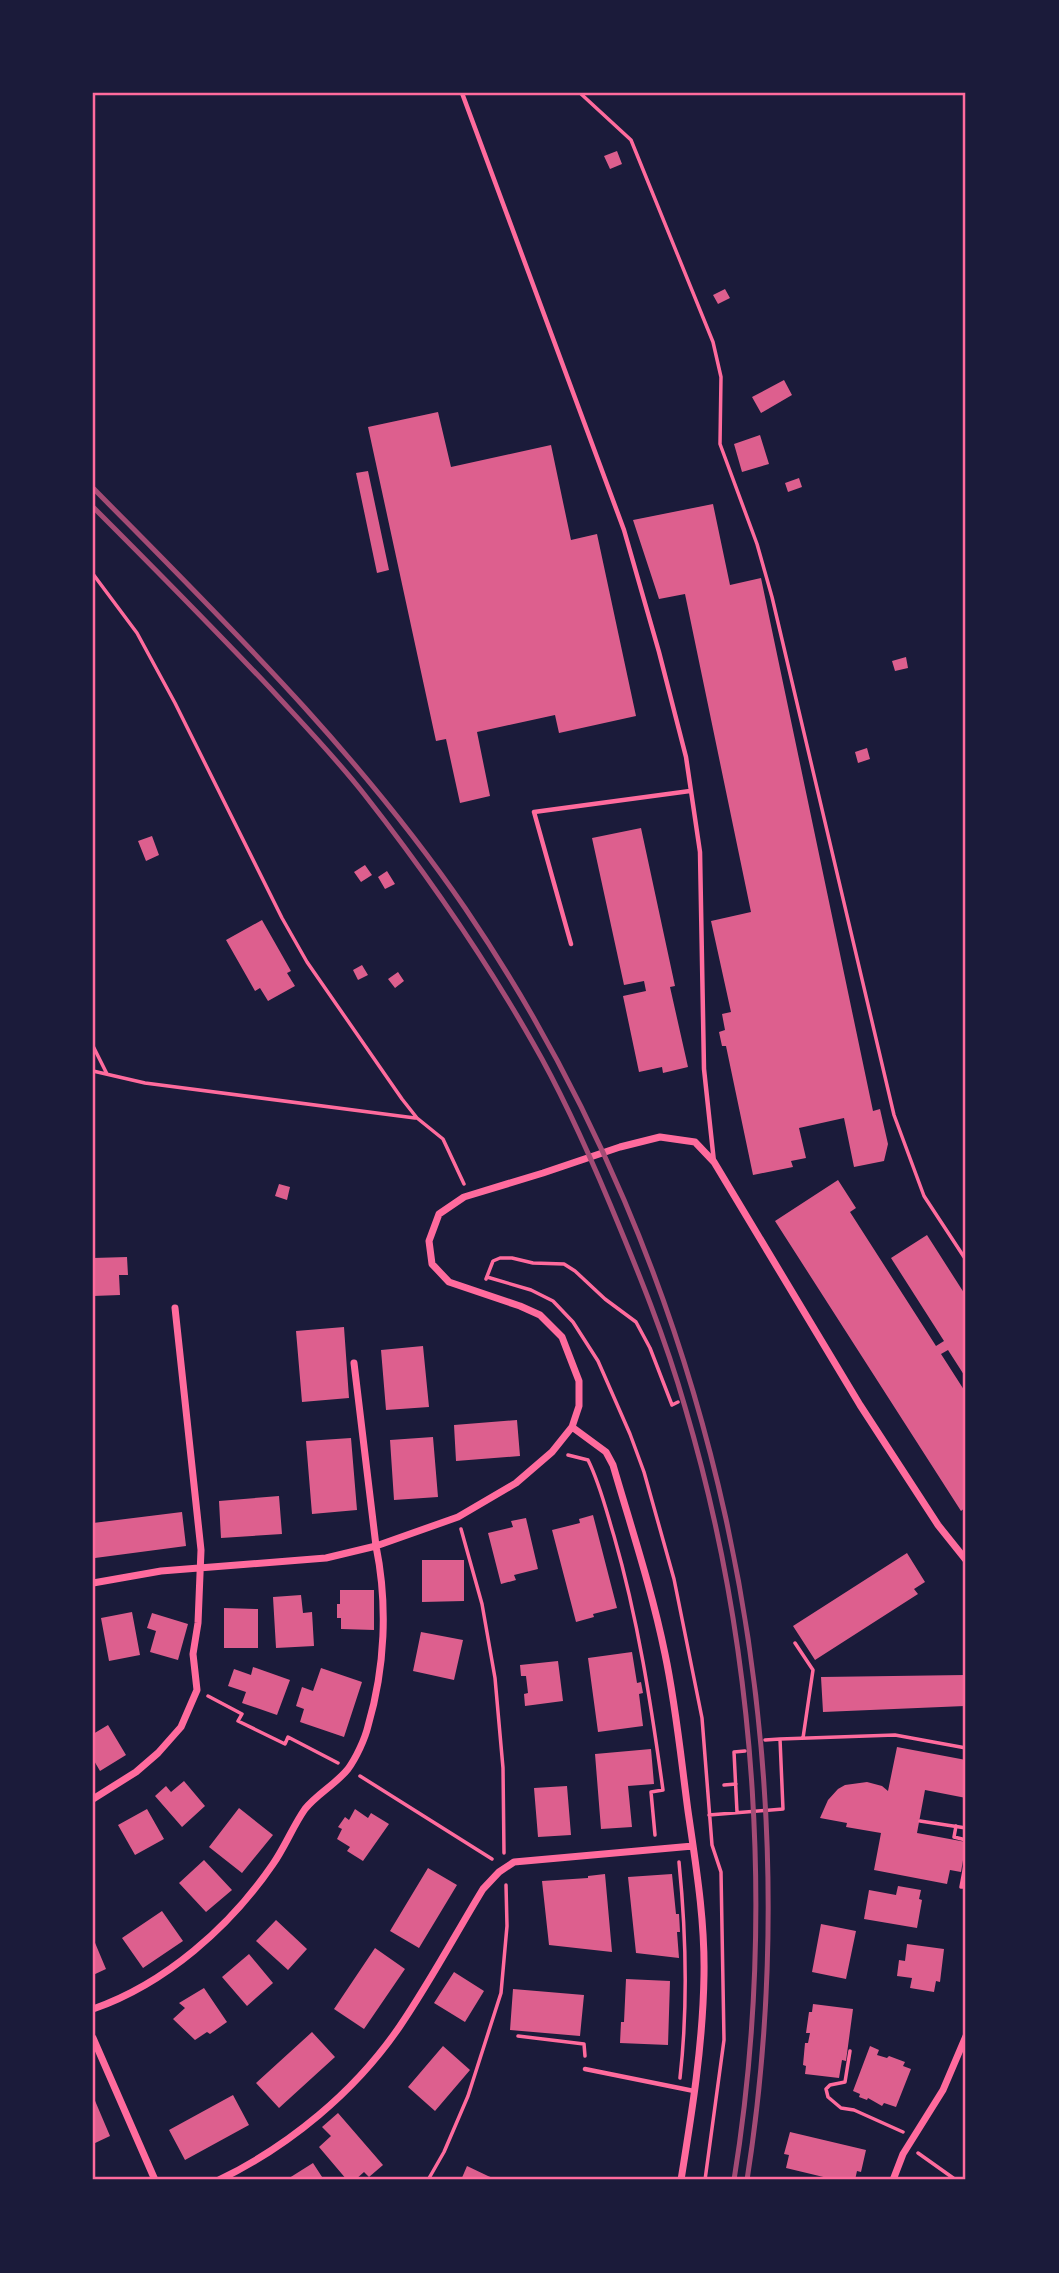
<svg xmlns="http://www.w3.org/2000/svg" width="1059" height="2273" font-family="Poppins,sans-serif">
	<rect width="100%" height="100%" fill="#1b1b3a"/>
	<path fill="#dd5f8e" d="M617,151L622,164L610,169L604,156Z
		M725,289L730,298L718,304L713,295Z
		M784,380L792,395L761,413L752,397Z
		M438,412L451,467L551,445L571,540L597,534L636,716L559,733L555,715L477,732L490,796L460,803L446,739L436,741L368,427Z
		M760,435L769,464L742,472L734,444Z
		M368,471L389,570L377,573L356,473Z
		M799,478L802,487L788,492L785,483Z
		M713,504L730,585L761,578L873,1111L880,1109L888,1144L884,1161L854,1167L844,1118L799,1128L806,1158L791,1161L793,1167L753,1175L726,1046H722L719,1032L725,1030L722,1014L731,1012L711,921L751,912L685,594L659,599L633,520Z
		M906,657L908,668L895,671L892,661Z
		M867,748L870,759L858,763L855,752Z
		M641,828L675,986L670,987L688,1067L663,1073L662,1067L639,1072L623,996L646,991L644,981L624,985L592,838Z
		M152,836L159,855L146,861L138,841Z
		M365,865L372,875L361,882L354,872Z
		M387,871L395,884L385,889L378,877Z
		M262,920L291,971L287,973L295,986L268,1001L260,988L255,991L226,940Z
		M362,965L368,975L358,980L353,970Z
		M398,972L404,981L395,988L388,979Z
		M838,1180L856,1208L850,1212L936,1346L944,1341L891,1258L927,1235L966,1296V1378L948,1350L941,1354L966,1393V1507L961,1511L775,1221Z
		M279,1184L290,1187L287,1200L275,1196Z
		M127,1257L128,1275H119L120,1295L93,1296V1258Z
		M344,1327L349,1398L302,1402L296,1331Z
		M423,1346L429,1407L386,1410L381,1350Z
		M517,1420L520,1456L456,1461L454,1425Z
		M433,1437L438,1497L394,1500L390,1440Z
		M351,1438L357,1510L312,1514L306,1441Z
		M279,1496L282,1534L221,1538L219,1501Z
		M182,1512L186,1546L95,1558L93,1523Z
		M593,1515L617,1608L593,1614L594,1617L576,1622L552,1530L580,1523L579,1519Z
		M526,1518L538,1569L514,1575L516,1580L501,1584L488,1533L513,1527L511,1521Z
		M907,1553L925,1582L914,1589L918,1594L815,1660L793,1626Z
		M422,1560H464V1601L422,1602Z
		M340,1590H374V1630L341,1629V1618H337V1604H340Z
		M301,1595L303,1613L312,1612L314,1646L276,1648L273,1597Z
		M224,1608L258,1609V1648H224Z
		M132,1612L140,1655L109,1661L101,1618Z
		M152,1613L188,1624L178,1660L150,1652L156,1631L147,1628Z
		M421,1632L463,1640L454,1680L413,1671Z
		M632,1652L637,1683L641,1682L643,1693L639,1694L643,1726L598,1732L588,1658Z
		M558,1661L563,1701L525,1706L524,1694L528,1693L526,1676H521L520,1665Z
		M253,1667L290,1680L277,1715L242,1703L246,1692L228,1686L234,1669L251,1675Z
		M321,1668L362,1682L344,1737L300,1722L304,1709L296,1706L302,1687L313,1691Z
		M965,1675V1706L823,1712L821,1677Z
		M108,1725L126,1755L100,1771L93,1759V1734Z
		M897,1747L966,1760V1798L925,1790L917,1833L966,1842L961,1872L950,1870L947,1884L874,1870L881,1833L846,1827L847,1823L820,1818L828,1800L838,1789L845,1785L867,1782L882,1786L888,1791Z
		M651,1749L654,1784L628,1786L632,1827L601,1829L595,1754Z
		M184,1781L205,1806L182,1827L155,1796L166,1786L171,1792Z
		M567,1786L571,1835L538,1837L534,1788Z
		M239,1808L273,1835L242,1873L209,1847Z
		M147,1809L164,1839L135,1855L118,1825Z
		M355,1809L368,1818L371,1813L389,1824L363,1861L347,1851L350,1847L337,1839L342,1829L338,1827L345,1817L349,1820Z
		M204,1860L232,1890L206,1912L179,1883Z
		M428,1868L457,1885L419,1948L390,1931Z
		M605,1874L612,1952L549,1945L542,1881L588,1878V1876Z
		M672,1874L676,1914H679L680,1932H677L679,1958L636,1953L628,1877Z
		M898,1886L921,1890L919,1899L922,1900L917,1928L864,1919L869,1890L896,1895Z
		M162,1911L183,1941L143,1968L122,1938Z
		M276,1920L307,1949L288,1970L256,1941Z
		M821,1924L856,1931L846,1979L812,1972Z
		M93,1938L106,1969L93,1975Z
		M907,1944L944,1949L940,1982L936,1981L934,1992L910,1988L912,1978L897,1976L899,1960L905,1961Z
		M375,1948L405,1969L364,2029L334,2009Z
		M249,1954L273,1983L247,2006L222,1977Z
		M454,1972L484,1991L465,2022L434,2003Z
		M626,1979L670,1981L668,2045L620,2043L621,2022H624Z
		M204,1988L227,2022L210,2034L207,2032L195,2040L173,2019L185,2008L179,2003Z
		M513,1989L584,1995L580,2036L510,2030Z
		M813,2004L853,2009L846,2061L842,2060L839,2078L805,2074L806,2066L803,2065L805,2043H808L810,2033H806L809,2012H812Z
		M312,2032L335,2057L279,2108L256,2083Z
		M443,2046L470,2070L435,2111L408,2087Z
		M870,2046L879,2050L877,2055L887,2058L889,2056L905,2062L903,2066L911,2069L896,2107L884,2103L882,2106L868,2098L867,2100L859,2097L860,2094L853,2091Z
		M233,2095L249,2125L185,2160L169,2130Z
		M93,2096L110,2136L93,2144Z
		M338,2113L383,2165L369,2177L364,2172L355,2180H347L319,2147L331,2136L322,2127Z
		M790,2132L866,2150L861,2172L857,2171L855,2180H836L786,2168L789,2155L784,2154Z
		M313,2163L324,2180H286Z
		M467,2166L488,2176L498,2180H461Z"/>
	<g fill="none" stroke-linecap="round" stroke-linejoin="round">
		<path stroke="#ff6b9d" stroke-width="3.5" d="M580,93L631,140L713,342L721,377L720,444L757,544L772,597L894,1115L924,1196L966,1260
			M93,574L137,633L175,703L282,918L307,962L402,1099L417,1118L443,1139L464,1184
			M93,1046L107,1074
			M93,1071L145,1083L415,1118
			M487,1277L531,1290L553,1301L573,1322L598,1361L630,1434L644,1472L674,1579L702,1718L712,1845L721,1872L724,2040L705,2180
			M486,1279L493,1261L500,1258H512L533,1263L564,1264L575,1271L605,1299L636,1322L650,1348L672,1405L678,1402
			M568,1455L588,1460C600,1484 606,1510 614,1536C638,1619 651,1704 663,1790L651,1792L655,1835
			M461,1529L482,1604L495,1678L503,1768L504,1853
			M795,1643L813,1670L803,1738
			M208,1696L242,1714L238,1721L285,1744L288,1737L338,1763
			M765,1740L780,1739
			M360,1776L492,1859
			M724,1785L736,1784
			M737,1812L734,1752L745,1751
			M709,1815L783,1809L780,1739L895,1735L966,1748
			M920,1821L966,1828
			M956,1826L954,1837L966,1840
			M966,1860L961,1887H966
			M679,1862C686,1932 688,2007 680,2078
			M518,2036L584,2044L585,2056
			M850,2051L845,2082L830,2085L826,2089L828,2097L841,2108L854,2110L903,2132
			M966,2101V2116
			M918,2153L956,2180
			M428,2180L444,2152L468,2096L501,1993L507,1926L506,1885"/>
		<path stroke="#ff6b9d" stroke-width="4.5" d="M462,93L624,530L659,652L686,757L700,852L704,1069L714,1162
			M571,944L534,812L690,791
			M585,2069L694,2091"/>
		<path stroke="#ff6b9d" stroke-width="7" d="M572,1427L606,1452L613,1465C631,1527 652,1590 665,1654C676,1706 681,1759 688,1811C696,1866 705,1920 704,1975C703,2044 692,2112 681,2180
			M93,1583L161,1571L326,1558L376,1546L458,1517L516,1483L552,1452L572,1427L579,1406V1381L562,1337L540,1315L520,1306L449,1282L432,1264L429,1241L439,1214L464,1197L543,1173L620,1147L660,1137L695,1142L714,1162L860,1405L938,1525L966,1560
			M93,1799L136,1772L158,1753L181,1727L197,1690L193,1654L198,1623L201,1550L175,1308
			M93,2009C165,1984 230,1927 273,1864C285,1847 293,1826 305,1809C317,1794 336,1784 348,1769C356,1758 365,1739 368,1726C385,1668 388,1605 376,1546L354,1363
			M93,2038L155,2180
			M219,2180C289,2146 355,2092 400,2026C430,1982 455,1935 483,1889L499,1872L514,1862L693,1846
			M893,2180L903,2154L943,2090L966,2036"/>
		<path stroke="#a44b75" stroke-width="5" d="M93,488C224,621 359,753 465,908C715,1276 816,1741 747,2180
			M93,507C153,567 212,627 270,688C302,723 335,757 364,794C426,873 483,955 533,1043C563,1095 587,1149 610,1204C638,1271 665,1337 685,1407C758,1653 775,1926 734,2180"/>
	</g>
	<rect width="1059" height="2273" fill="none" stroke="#1b1b3a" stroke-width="189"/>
	<rect x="94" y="94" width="870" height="2084" fill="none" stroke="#ff6b9d" stroke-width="2.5"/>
</svg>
